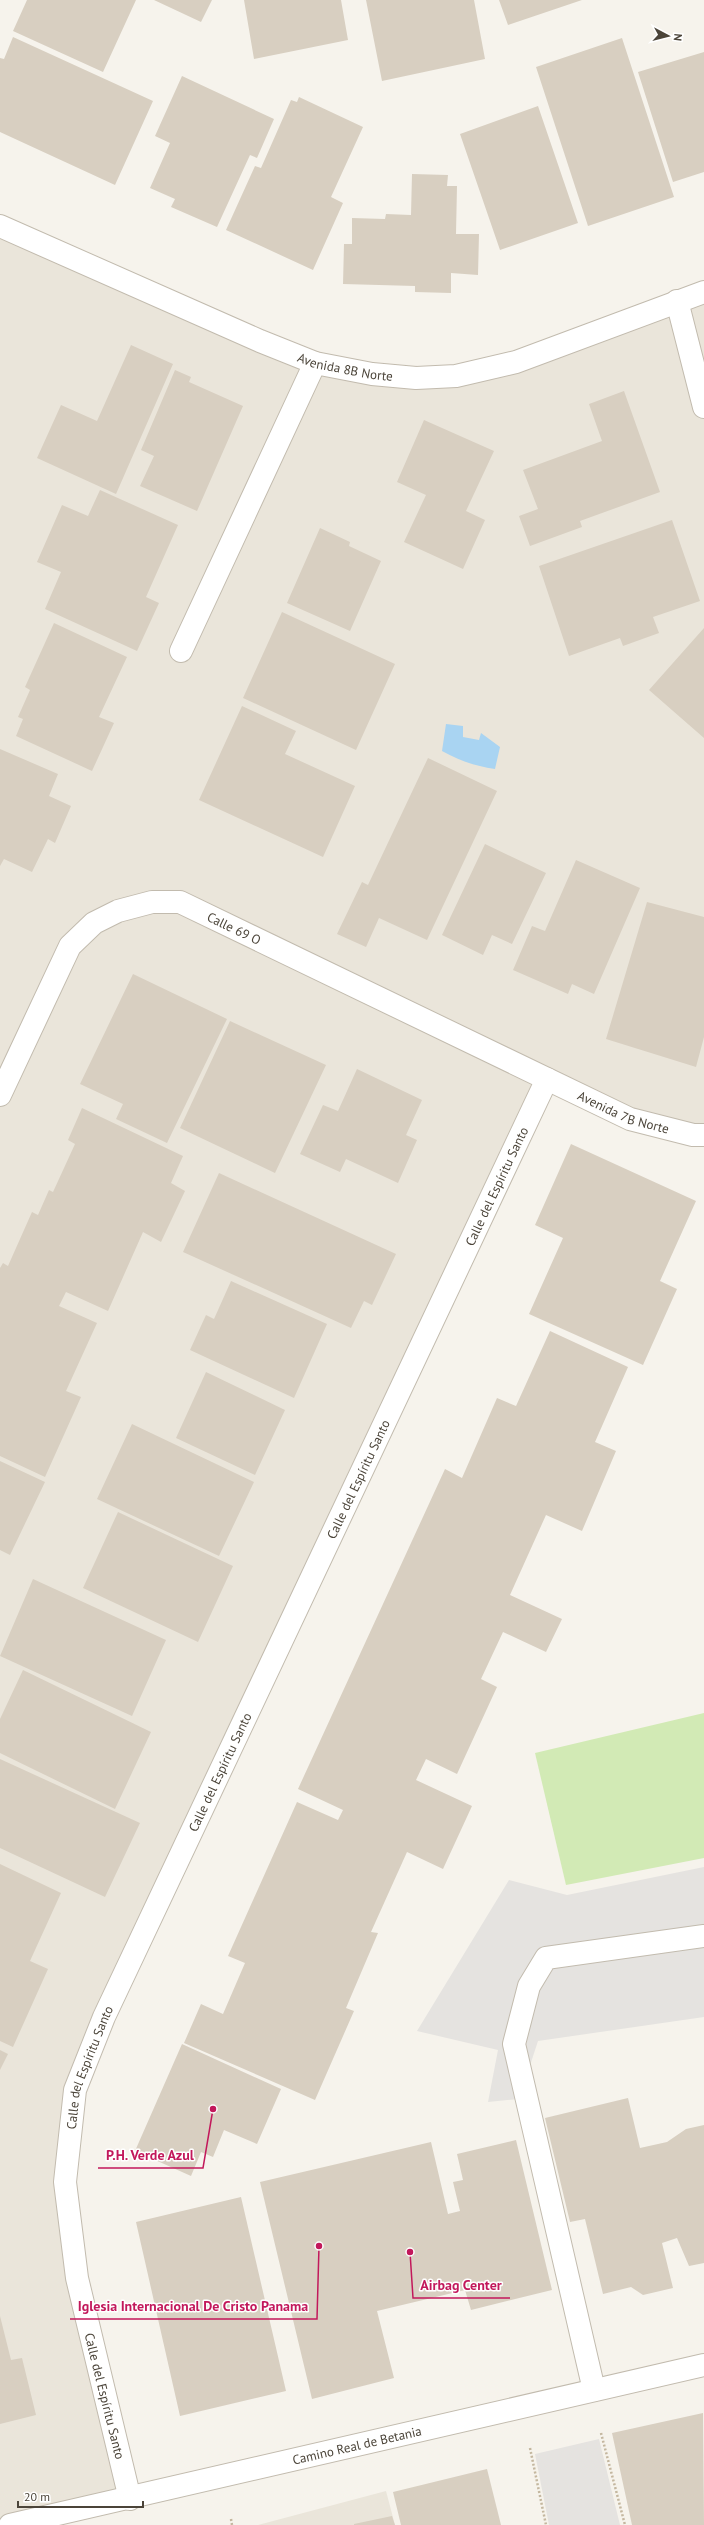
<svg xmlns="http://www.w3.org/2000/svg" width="704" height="2525" font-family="'PT Sans',sans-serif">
	<rect width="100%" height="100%" fill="#f6f3ec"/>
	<path fill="#eae5da" d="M0,226L315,363L456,376L704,292V1135L547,1080L75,2090L65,2182L130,2499L0,2525Z
		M386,2491L395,2525H258Z"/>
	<path fill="#d2eab5" d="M704,1713V1858L566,1885L535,1753Z"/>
	<path fill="#e5e3e0" d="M704,1867V2017L538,2041L519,2099L488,2102L498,2050L417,2031L509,1880L567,1895Z
		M599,2439L620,2525H549L535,2454Z"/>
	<path fill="#a9d4f2" d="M446,724L463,726V737L479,740L481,733L500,747L495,769C475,766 460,761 442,751Z"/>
	<path fill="#d8cfc1" d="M27,0H136L103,72L13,31Z
		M154,0H212L201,22Z
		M244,0H341L348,40L254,59Z
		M366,0H474L485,59L382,81Z
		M499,0H582L508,25Z
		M13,37L153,101L115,185L0,132V58L4,59Z
		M622,38L674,197L588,226L536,67Z
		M704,52V172L673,182L638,72Z
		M182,76L274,119L257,158L250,155L217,227L171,207L175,199L150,188L170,143L155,136Z
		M299,97L363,127L331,197L343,203L313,270L226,230L255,166L261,168L291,100L297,102Z
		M538,106L578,223L500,250L460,134Z
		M412,174L448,175L447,186H457L456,234H479L478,275L451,273V293L415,292V286L343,284L344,244H352V218L385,219L386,214L411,215Z
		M131,345L173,364L116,494L37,458L61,405L97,421Z
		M175,370L191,377L189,382L243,406L197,511L140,486L154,456L141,450Z
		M624,391L660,492L580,521L582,527L530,546L519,516L538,509L523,470L602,441L589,404Z
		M424,420L494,451L466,511L485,520L463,569L404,542L426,495L397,482Z
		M100,490L178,525L146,597L159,603L137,651L45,609L61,572L37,562L62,505L88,516Z
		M672,520L700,601L653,617L659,633L623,646L620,638L569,656L539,566Z
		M320,528L350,542L349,546L381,561L350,631L287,603Z
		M282,612L395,664L356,750L243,698Z
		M54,623L127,657L99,717L114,723L92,771L16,736L23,719L18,717L30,690L25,687Z
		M704,628V738L649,690Z
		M242,706L296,731L285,754L355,786L323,857L199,800Z
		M0,749L58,774L49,796L71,806L55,843L48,839L32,872L4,859L0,866Z
		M428,758L497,791L427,940L379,918L366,947L337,934L362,882L368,885Z
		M485,844L546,873L512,944L492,935L483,955L442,935Z
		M576,860L640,888L594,994L572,984L568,994L513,970L532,926L545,931Z
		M647,902L704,917V1037L696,1067L606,1039Z
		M133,974L227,1019L167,1143L116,1119L123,1104L80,1084Z
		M230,1021L326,1065L275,1173L180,1128Z
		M357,1069L422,1100L406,1135L417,1140L398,1183L346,1159L340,1172L300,1154L323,1105L338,1111Z
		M82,1108L183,1156L171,1183L185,1191L161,1242L143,1232L108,1311L66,1292L59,1306L97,1323L66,1391L81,1397L45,1477L0,1456V1268L3,1263L8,1266L32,1212L38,1215L49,1190L53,1192L75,1144L68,1140Z
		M571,1144L696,1201L660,1281L677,1289L643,1365L529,1314L563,1238L535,1225Z
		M219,1173L396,1254L372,1305L364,1301L351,1328L183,1252Z
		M231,1281L327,1324L294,1398L190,1350L206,1315L214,1319Z
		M550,1331L628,1367L595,1442L616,1451L582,1531L546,1515L510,1595L562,1619L546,1652L503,1632L481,1679L497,1687L457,1774L426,1759L416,1780L472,1806L443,1869L407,1852L371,1932L378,1933L346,2008L354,2011L315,2100L184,2043L201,2004L223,2014L245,1963L228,1956L297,1802L338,1820L343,1810L298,1789L445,1469L462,1478L497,1398L516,1406Z
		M206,1372L285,1410L255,1475L176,1438Z
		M132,1424L254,1482L219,1556L97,1499Z
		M0,1461L45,1482L10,1555L0,1550Z
		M118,1512L233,1566L198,1642L83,1588Z
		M33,1579L166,1640L132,1716L0,1656Z
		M23,1670L151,1732L115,1809L0,1753V1719Z
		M0,1759L140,1823L105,1897L0,1848Z
		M0,1864L61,1893L30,1961L48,1969L13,2047L0,2041Z
		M182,2044L281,2089L257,2144L224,2130L213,2157L201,2152L191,2176L135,2151Z
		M0,2050L8,2054L0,2070Z
		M628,2098L640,2148L667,2142L686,2129L704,2125V2263L689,2266L677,2238L662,2243L673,2288L643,2295L631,2287L603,2294L585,2219L570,2222L545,2118Z
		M516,2140L552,2290L471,2310L465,2290L377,2311L394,2378L312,2399L260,2182L431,2142L448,2214L460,2211L453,2182L463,2180L457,2154Z
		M241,2197L286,2391L180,2416L136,2222Z
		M0,2316L11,2360L22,2358L36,2415L0,2424Z
		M703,2413L704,2525H632L612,2433Z
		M487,2469L501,2525H401L393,2492Z
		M392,2516L395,2525H354V2524Z"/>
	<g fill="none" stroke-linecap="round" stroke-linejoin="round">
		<defs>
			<g id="minor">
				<path id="s1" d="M0,226L260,341L315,363L372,374L416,378L456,376L516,362L704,292"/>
				<path d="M677,301L704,407"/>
				<path d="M181,651L315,363"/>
				<path id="s2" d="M0,1095L70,946L94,923L118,911L152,902H180L630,1119L693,1135H704"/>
				<path d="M594,2390L514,2044L529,1986L546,1958L704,1936"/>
				<path id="s3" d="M130,2499L77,2278L65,2182L75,2090L104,2017L547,1079"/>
				<path id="s4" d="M10,2525L704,2365"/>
			</g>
		</defs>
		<use href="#minor" stroke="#c2bbae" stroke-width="24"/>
		<path stroke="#c4b79f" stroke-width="2.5" stroke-dasharray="2 2" stroke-linecap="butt" d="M601,2433L625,2525
			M530,2448L546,2525
			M231,2519L232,2525"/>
		<use href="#minor" stroke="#fff" stroke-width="22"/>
	</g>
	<g text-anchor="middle" stroke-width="3" stroke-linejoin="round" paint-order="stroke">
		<g font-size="13" fill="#4b4439" stroke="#fff">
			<text dy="5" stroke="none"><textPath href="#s1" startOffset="374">Avenida 8B Norte</textPath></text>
			<text dy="5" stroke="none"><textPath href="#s2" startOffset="348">Calle 69 O</textPath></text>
			<text dy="5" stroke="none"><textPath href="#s2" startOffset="779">Avenida 7B Norte</textPath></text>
			<text dy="5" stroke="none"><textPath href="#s3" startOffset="1414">Calle del Espíritu Santo</textPath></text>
			<text dy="5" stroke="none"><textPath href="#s3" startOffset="1090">Calle del Espíritu Santo</textPath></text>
			<text dy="5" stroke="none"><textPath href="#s3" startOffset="766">Calle del Espíritu Santo</textPath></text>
			<text dy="5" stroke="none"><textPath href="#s3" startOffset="442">Calle del Espíritu Santo</textPath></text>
			<text transform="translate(105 2396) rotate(76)" y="5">Calle del Espíritu Santo</text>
			<text dy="5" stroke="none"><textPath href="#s4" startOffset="356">Camino Real de Betania</textPath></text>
		</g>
	</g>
	<path fill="none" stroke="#c2185b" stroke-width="1.5" d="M213 2109L203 2168H98M410 2252L413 2298H510M319 2246L317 2319H70"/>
	<g fill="#c2185b" stroke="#fff" stroke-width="1.5">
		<circle cx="213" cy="2109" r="4"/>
		<circle cx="410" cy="2252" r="4"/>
		<circle cx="319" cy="2246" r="4"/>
	</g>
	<g font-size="14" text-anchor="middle" font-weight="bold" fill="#c2185b" stroke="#fff" stroke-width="3" stroke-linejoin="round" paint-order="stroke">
		<text x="150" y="2160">P.H. Verde Azul</text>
		<text x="461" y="2290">Airbag Center</text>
		<text x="193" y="2311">Iglesia Internacional De Cristo Panama</text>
	</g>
	<g transform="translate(668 36) rotate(97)" stroke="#ffffff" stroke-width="3" paint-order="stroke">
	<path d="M0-3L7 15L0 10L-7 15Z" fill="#4b4439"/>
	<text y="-6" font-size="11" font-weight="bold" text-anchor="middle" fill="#4b4439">N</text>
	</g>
	<path d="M18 2501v6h125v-6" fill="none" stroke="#4b4439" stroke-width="2"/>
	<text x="24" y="2501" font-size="12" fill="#4b4439" stroke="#ffffff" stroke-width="3" paint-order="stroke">20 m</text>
</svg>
